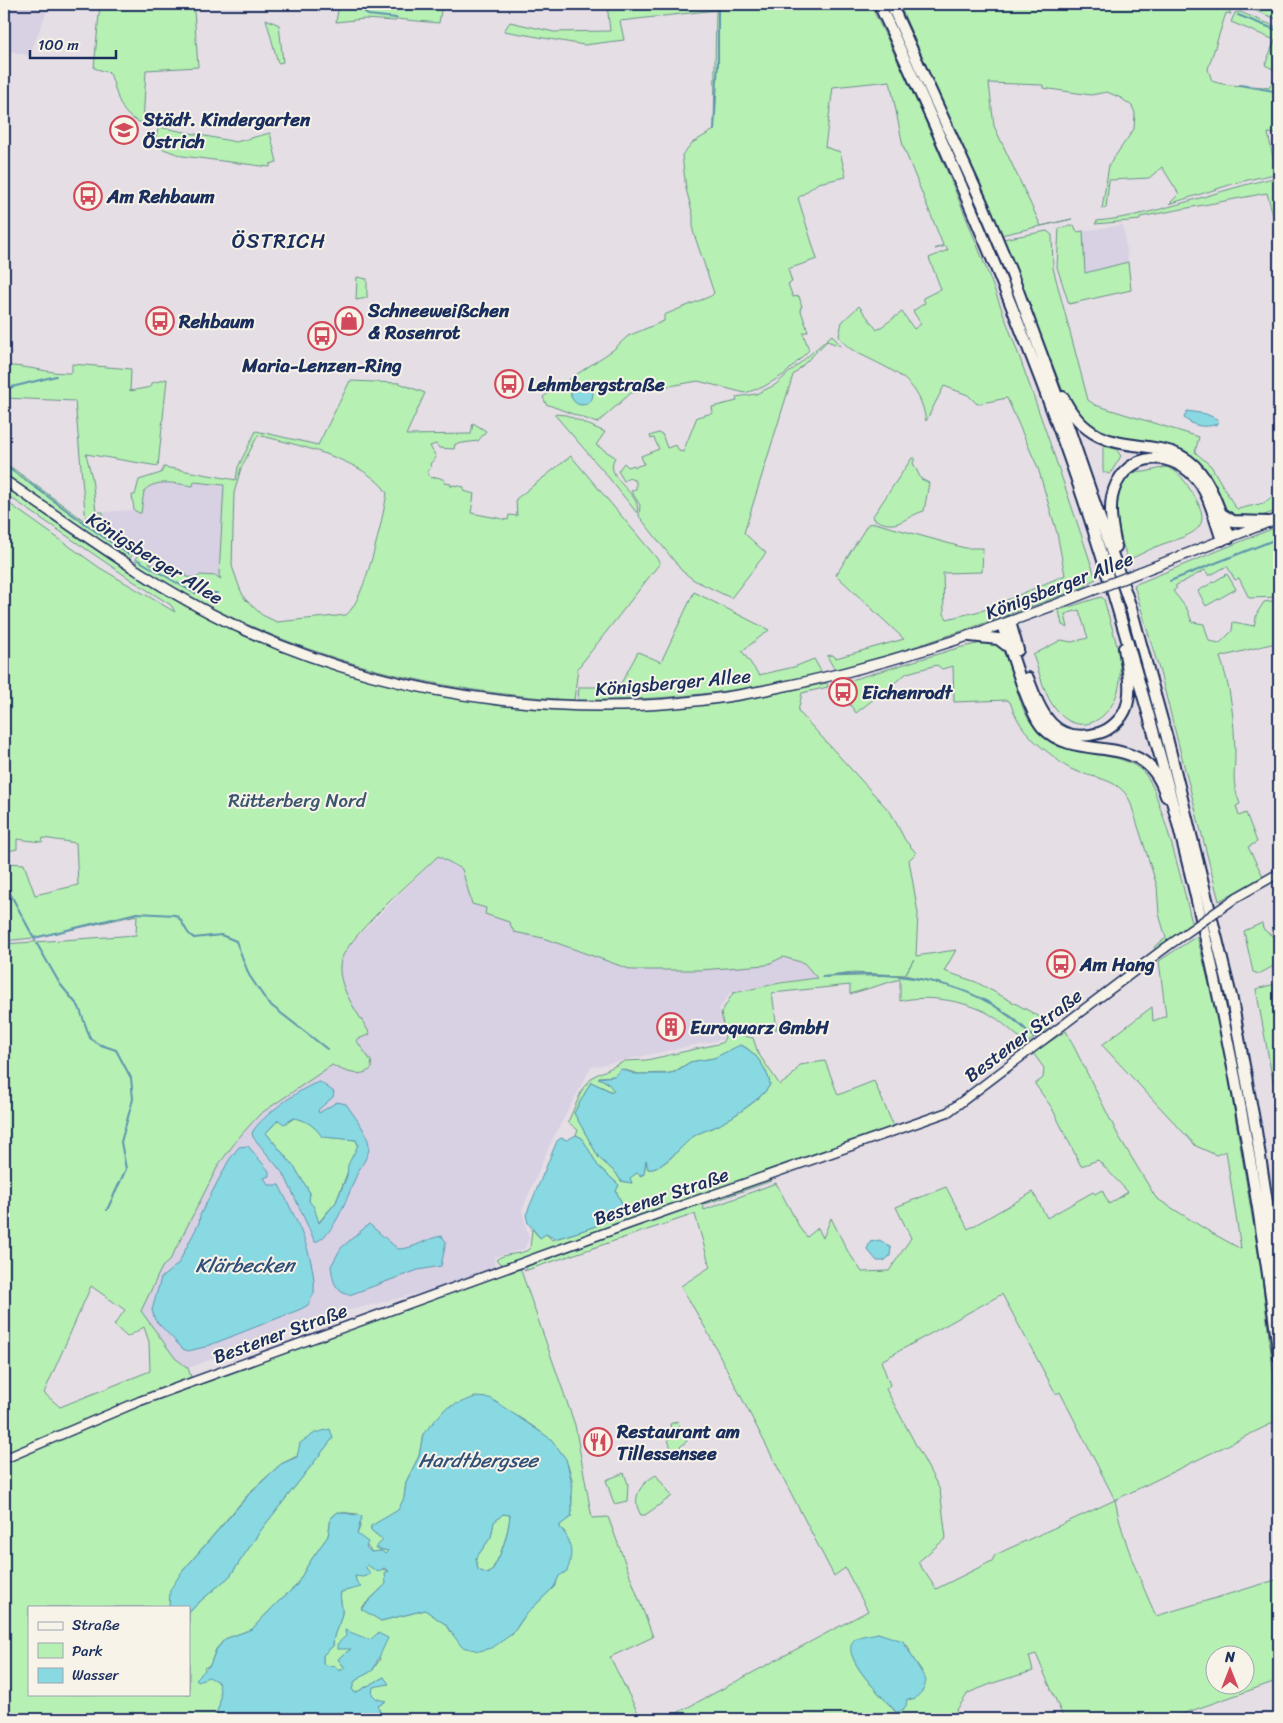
<svg xmlns="http://www.w3.org/2000/svg" width="1283" height="1723" font-family="Sriracha,sans-serif">
	<rect width="100%" height="100%" fill="#e5dee5"/>
	<filter id="ink" filterUnits="userSpaceOnUse"><feTurbulence type="fractalNoise" baseFrequency=".02" numOctaves="2"/><feDisplacementMap in="SourceGraphic" scale="10" xChannelSelector="R" yChannelSelector="G"/><feConvolveMatrix kernelMatrix="1 2 1 2 8 2 1 2 1" color-interpolation-filters="sRGB"/></filter>
	<g filter="url(#ink)">
		<path fill="#d8d0e3" d="M4,4H50L29,56L4,49Z
			M1123,225L1128,262L1085,273L1083,231Z
			M194,481L225,485L219,575L221,579L215,576L200,575L197,578L186,577L185,574L165,573V568L150,564L148,555L136,547L129,548L111,537L105,530L103,512L134,510L141,513L144,491L152,485L164,483L193,486Z
			M438,856L462,869L472,904L486,908L485,914L509,922L514,932L543,938L766,965L783,957L804,963L817,978L776,982L730,993L719,1009L723,1039L591,1067L550,1144L522,1210L529,1239L524,1249L494,1257L495,1272L468,1281L322,1317L188,1368L175,1358L140,1313L150,1287L219,1164L240,1136L260,1114L310,1079L345,991L341,980L339,964L345,949Z"/>
		<path fill="#b7f0b3" stroke="#699088" fill-rule="evenodd" d="M100,4L157,5L194,10L198,67L146,70L143,123C119,117 118,95 110,73L94,68Z
			M339,4H442L439,23L396,19V21L364,19L336,22Z
			M607,4H870C963,188 1031,384 1096,579L1086,584L1087,586C1003,617 921,647 835,670L827,656L833,655L836,658L904,639L836,575L868,524L875,523L965,548H983L982,572L943,573L944,614L947,619L984,610L1065,575L1057,533L1038,468L1007,398L977,404L968,395L944,386L926,421C920,382 898,373 866,357C855,352 845,347 839,336L842,322L859,306L877,330L902,312L914,329L921,324L913,311L925,303L923,298L941,289L929,258L948,250L946,246L935,249L943,245L903,146L890,81L833,87L825,147L840,152L846,177L818,183L798,198L817,259L788,269L792,282L788,284L793,297L799,296L802,307L800,308L808,331L803,333L809,350L785,374L763,387L745,393L698,381L631,393L597,423L546,404L543,397L613,350L628,336L664,321V315L711,296L714,293L693,231V215L686,189L682,155L692,143L714,130L716,10L620,21L624,40L584,45L504,31L510,22L554,32L610,31ZM578,384L592,390V394L580,405L571,397V393Z
			M899,4H1207L1228,9L1231,14L1226,13L1208,69L1212,81C1229,88 1251,84 1269,88L1279,72L1265,65L1275,40L1231,22L1235,13L1240,12L1279,28V134L1268,133L1274,163L1279,164V173L1239,182L1169,204L1179,194L1162,167L1149,178L1109,180L1106,208L1102,209L1109,165L1134,129L1135,113L1132,106L1121,98L1107,92L1091,95L1043,88V85L989,83L994,126L1041,226L1072,219L1001,235Z
			M1245,4H1279V20L1244,6Z
			M266,19L279,25L283,62L278,63Z
			M159,127L236,142L270,133L277,162L270,164V167L182,156L153,145Z
			M1279,177V278H1275C1281,250 1275,221 1267,193L1140,217V220L1095,224L1097,221C1160,215 1218,189 1279,177Z
			M1074,225L1077,232L1083,231L1085,273L1128,262L1131,290L1069,304L1057,267L1059,228Z
			M1047,231L1052,235L1053,268L1088,400L1095,405L1199,437L1195,452L1211,466L1235,507L1238,509L1264,503L1279,491V510L1259,517H1229L1201,469L1116,439L1086,426L1064,394L1003,239Z
			M357,277L367,279V298L356,300Z
			M832,335L841,346L827,341L793,375L744,533L766,553L731,598L694,580L682,571L639,516L640,505L631,491L636,489V481L629,478L624,481L618,471L624,463L628,467L634,465L635,467L644,464L641,456L659,449L654,438L651,439L650,436L658,433L662,434L667,448L676,445L679,451L683,452L697,417L713,413L712,407L737,401L736,397L756,394L775,385Z
			M72,364L131,369L130,391L151,387L152,383L167,379L158,466L86,454L92,478L96,512H103C105,535 114,546 137,548L130,558L126,559L4,474V462L86,522L75,401L4,398V366C27,365 49,374 72,373Z
			M350,381L399,383L425,393L406,435L471,434L473,423L486,431L478,441L455,444L454,449L439,448L436,444L430,446L436,457L430,464L431,467L428,471V475L431,478L437,477L445,480L444,483L451,484V487L453,485L464,487V491L474,494L471,513L508,520L509,515L517,516L516,499L571,456L655,556L660,563L578,668L574,700C413,691 274,651 136,565V559L142,550L148,555L150,564L165,568L166,573L186,574V577L197,578L200,575L216,576L221,579L219,575L224,485L194,482L193,486C178,484 155,478 144,491L141,513H139L134,510L132,495H135L139,480L161,473L164,467L236,480L238,467L256,431L318,445ZM258,435C294,444 367,460 387,493C383,517 365,601 346,615L277,622L262,615L245,599L240,589L232,566L234,493L241,468Z
			M554,414L566,415L605,432L596,445L615,457C602,480 643,492 637,513L605,473Z
			M1103,446L1116,449L1121,456L1110,474L1103,472Z
			M912,458H915L913,463L921,479L929,483L924,511C903,517 898,532 874,519L873,516Z
			M1166,467C1180,471 1185,482 1193,494C1215,529 1193,534 1163,544C1151,548 1140,555 1128,560C1119,536 1105,484 1138,471L1145,472Z
			M4,486C76,537 148,589 228,628C362,693 517,718 666,708C720,705 774,694 827,683L828,687L802,693L798,711L891,813L905,840L916,853L909,860L918,913L916,956L956,950L944,971L976,982L1042,1018L1050,1023V1027L1035,1038L1014,1018L993,1005C1007,1016 1021,1024 1034,1038L1029,1042C1016,1038 1006,1024 994,1017C971,1001 926,994 900,1001V979L850,994V985L772,993L777,1029L740,1035L753,1038L758,1053L780,1085L791,1077L800,1065L825,1061L838,1095L874,1081L894,1127L920,1119L508,1265L501,1264L496,1260C505,1252 519,1256 530,1249L532,1229L539,1237L546,1234L552,1240C570,1234 614,1224 624,1208L616,1191L619,1185L598,1166L582,1138L576,1135L578,1130L568,1122L583,1088L594,1076L625,1061L647,1060L722,1043L725,1037L721,1013L733,993L780,983L817,978L804,963L783,957L766,965L700,970H632L543,938L514,932L509,922L485,914L486,908L472,904L462,869L438,856C418,876 341,941 340,965C338,989 359,1014 370,1034L356,1040L371,1061L372,1068C361,1079 343,1071 332,1065L260,1114L240,1136L219,1164L170,1260L162,1267L141,1311L175,1358L188,1368L191,1377L4,1455V944L136,935L137,915L33,938L4,941V863L24,864L35,895L78,885L76,843L43,838L42,842L17,839V849L4,852V500L100,568L175,612L171,605L133,581L4,493ZM914,959L905,975L945,985L900,975L826,977L852,973L905,975ZM741,1045C754,1050 768,1070 770,1084C766,1097 731,1118 719,1125C711,1129 702,1131 694,1136C683,1144 662,1172 648,1169L646,1160L644,1174L641,1176L637,1173L629,1178L632,1183L621,1181L616,1173L599,1158L574,1113L591,1082L613,1092V1087L599,1077L614,1076L621,1069L639,1074L672,1073L690,1062L714,1058ZM91,1286L125,1310L114,1325L127,1337L144,1327L149,1342L150,1371L60,1407L44,1393Z
			M1279,526V597L1249,598L1239,578L1235,580L1227,566L1209,576L1205,570L1175,586L1177,588L1173,591L1187,609L1192,622L1204,624L1209,641L1220,643L1232,631L1233,622L1254,626L1257,613L1264,602L1279,600V642L1220,657C1231,688 1234,719 1235,752C1235,776 1231,780 1240,804L1236,806L1239,816L1246,813L1257,842L1248,847L1263,876L1219,901L1161,676L1134,585Z
			M1227,574L1236,589L1206,606L1198,591Z
			M694,592L769,630L742,651L759,675L794,667L814,659L822,673C742,692 661,701 578,700L579,687H619L638,652L661,662Z
			M1101,597L1104,599C1110,624 1122,652 1120,678C1119,711 1085,743 1057,711C1044,696 1040,673 1033,655L1061,640L1072,642L1088,638L1079,610L1065,614L1068,628L1062,625L1059,610Z
			M986,642L999,645L1003,651C1016,675 1017,708 1035,728C1066,764 1120,745 1145,774C1154,785 1157,800 1162,813C1174,849 1183,886 1192,923L1156,950L1154,947L1166,938L1159,914L1157,886L1130,801C1119,777 1092,779 1071,769C1062,765 1056,758 1049,753C1029,738 1018,725 1010,702L1007,700L954,702L953,666L942,669L937,665L907,673L856,713L846,699L841,683L958,648Z
			M1262,923L1263,929L1279,941V963L1259,974L1253,972L1244,931Z
			M1197,936L1221,1031L1261,1270L1279,1420L1115,1500C1123,1542 1139,1578 1156,1616L1279,1579V1680L1168,1719H1064L1036,1654L1029,1656L1033,1671L996,1682L968,1693L951,1719H666L868,1611L845,1568L834,1576L707,1331L681,1286L710,1267L695,1214L524,1271L530,1263L701,1202L704,1210L776,1183L801,1230L807,1237L818,1228L823,1238L831,1218L847,1250L862,1272L889,1271L911,1238L896,1207L946,1187L968,1229L1033,1192L1047,1218L1093,1192L1095,1194L1102,1190L1109,1204L1128,1192L1098,1160L1081,1166L1052,1108L1035,1084L1043,1078L1044,1068L1033,1053L1066,1031L1118,1135L1156,1198L1210,1232L1241,1249L1226,1151L1216,1155L1196,1146L1102,1045L1152,1007L1153,1021L1166,1016L1159,961ZM1002,1294L1056,1394L1060,1392L1115,1500L995,1555L992,1561L936,1589L918,1562L946,1538L940,1490L886,1389L890,1385L881,1361ZM878,1633L908,1646L912,1657L922,1671L911,1700L908,1698L906,1700L904,1709L895,1712C884,1696 843,1662 853,1643ZM1216,1656H1246V1686H1216Z
			M1279,983V1114L1256,989Z
			M294,1118L307,1121L325,1137L356,1140L358,1145L336,1202L318,1223L309,1201L310,1193L295,1168L266,1133L278,1120L287,1123Z
			M772,1177L771,1181L706,1204L703,1203Z
			M519,1265L575,1425L592,1518L608,1517L653,1637L610,1657L641,1719H382L378,1706L385,1702L377,1699L372,1694V1687L384,1677L355,1693L352,1689L355,1681L373,1670L380,1659L370,1640L351,1649L338,1659L345,1668L339,1671L323,1664V1655L333,1646C333,1630 340,1626 342,1613C343,1606 339,1600 341,1592L360,1586L356,1581L355,1576L370,1574L366,1568L367,1565L389,1571L386,1584L361,1608L381,1621L425,1610L445,1624L450,1632L512,1635L526,1614L554,1587L559,1576L565,1532L560,1528V1525L572,1512C571,1502 573,1492 572,1481C567,1444 535,1427 505,1409L423,1434L419,1456L406,1482L404,1498L398,1511L371,1526V1530L383,1540L375,1548L389,1551L385,1554L382,1551L372,1552L357,1534L360,1527L358,1514L338,1512L331,1518L328,1536L309,1563L296,1586L278,1602L252,1629L225,1639L216,1649L210,1665L204,1668C208,1674 211,1676 215,1680C226,1690 220,1710 212,1719H4V1463L166,1394ZM333,1438L261,1530L230,1576L197,1604L189,1613V1694H29V1607H169L181,1573L251,1491L281,1464Z
			M678,1421L681,1433L687,1441L680,1447V1451L673,1454L668,1440L672,1435L670,1424Z
			M624,1473L628,1484L627,1501L614,1504L606,1480Z
			M656,1475L672,1496L645,1515H641C630,1498 641,1483 656,1475Z
			M503,1514L510,1515C509,1531 500,1562 488,1574L478,1570L476,1558L491,1537L494,1522Z"/>
		<path fill="#88d9e2" stroke="#5c95ad" fill-rule="evenodd" d="M571 394a11 11 0 1 1 22 0a11 11 0 1 1-22 0Z
			M1187,411L1206,414L1217,419L1218,424C1204,428 1195,427 1184,418Z
			M740,1045C754,1050 768,1070 770,1084C765,1097 731,1118 719,1125C711,1129 702,1131 694,1136C684,1143 661,1172 648,1169L646,1160L644,1174L641,1175L637,1173L630,1178L632,1183L621,1181L616,1173L599,1158L574,1113L591,1082L612,1092L614,1091L607,1082L598,1078L614,1076L621,1069L635,1074H666L675,1072L690,1062L714,1058Z
			M320,1082L334,1092L333,1097L318,1110L319,1113L337,1102L346,1104C354,1116 367,1131 369,1145C370,1155 361,1165 357,1174C349,1192 335,1236 315,1242L285,1176L253,1137L252,1133C259,1118 304,1085 320,1082ZM294,1118C306,1120 315,1126 322,1137L356,1140L358,1145L348,1165L347,1176L336,1202L319,1223L314,1207L309,1201L310,1193L295,1168L266,1133L278,1120L284,1124Z
			M576,1135L582,1138L598,1166L619,1185L616,1191L624,1208C614,1224 572,1233 555,1239L546,1234L540,1238L528,1223L526,1215L557,1141L561,1138L567,1140Z
			M248,1146L269,1171V1176L264,1178L269,1185H279C295,1217 316,1256 314,1293L308,1305L301,1309L205,1347L188,1351L183,1349L155,1320L152,1310L161,1278L178,1264L199,1223L200,1215L229,1160L239,1147Z
			M369,1224L398,1249C415,1249 426,1238 442,1236L446,1242L441,1266L418,1270L349,1295C334,1291 333,1280 331,1266L341,1248Z
			M880,1240L891,1248L890,1256L884,1261H877L867,1249L870,1242Z
			M475,1397L490,1398L551,1439L566,1459L571,1479L572,1512L571,1517L560,1525V1528C573,1540 573,1556 567,1571L559,1576L554,1587L526,1614L512,1634L492,1648L479,1651L462,1647L445,1624L425,1610L381,1621L361,1609L386,1584L385,1573L389,1571L384,1568L378,1572L367,1565L366,1568L371,1574L363,1577L355,1576L356,1581L361,1587L341,1592C339,1600 343,1606 342,1613C340,1626 333,1631 333,1646L323,1655V1664L330,1666L334,1665L339,1671L345,1668L338,1659L351,1649H338L337,1644L346,1636L345,1630L370,1640L378,1633L388,1638L373,1670L355,1681L352,1689L355,1693L384,1677L389,1684L373,1687L372,1694L377,1699L386,1701L378,1706L382,1719H212C221,1708 222,1696 218,1682L209,1677L198,1681L196,1679L210,1665L216,1650L225,1639L252,1629L278,1602L296,1586L309,1563L328,1536L331,1518L338,1512L362,1516L357,1534L368,1542L366,1547L371,1552L382,1551L385,1554L388,1551L375,1548L383,1540L371,1530V1526L398,1510L404,1498L406,1482L419,1456L423,1434L446,1408ZM503,1514L510,1515C509,1531 500,1562 489,1574L478,1570L476,1558L491,1537L494,1522Z
			M330,1429L333,1438L261,1530L230,1576L197,1604L189,1613V1607H169L170,1590L181,1573L252,1491L281,1464L297,1457L300,1443L315,1433Z
			M878,1633L903,1641L926,1680L924,1689L914,1700L907,1699L906,1706L901,1711L896,1712C886,1699 836,1655 855,1639C861,1635 871,1635 878,1633Z"/>
		<g fill="none" stroke-linecap="round" stroke-linejoin="round">
			<path stroke="#5c95ad" stroke-width="2" d="M358,5L368,15L396,18
				M1238,15L1279,31
				M1240,85L1279,92
				M714,130L718,63V4
				M4,389L56,376
				M4,465C46,494 86,526 128,554
				M138,560L194,593H217
				M1170,581L1279,538
				M4,882L35,940
				M34,938L137,913L175,915C185,920 183,932 194,938L221,935L236,941L249,975L268,1003L327,1049
				M37,944L60,984L79,1007L90,1038L98,1044L116,1050L131,1078L133,1099L121,1142L126,1169L107,1210
				M822,977C897,969 980,979 1034,1038"/>
			<defs>
				<path id="tertiary" d="M1237,897L1279,873
					M4,1459L140,1401L632,1223L948,1112L1165,948"/>
				<path id="secondary" d="M4,480C83,533 159,592 247,631C405,702 591,724 761,691C877,669 987,632 1096,589
					M1140,572L1279,518"/>
				<path id="motorway" d="M879,4C947,148 1010,294 1064,443C1090,515 1112,588 1133,661C1201,890 1250,1119 1279,1357
					M891,4L983,205L1011,272L1067,423L1131,608L1167,738L1232,1000L1256,1131L1279,1279
					M1063,397C1098,471 1164,425 1200,472C1214,490 1221,516 1230,537
					M1220,513L1233,521L1268,522
					M1116,547C1113,531 1109,513 1112,497C1121,455 1166,446 1195,477C1209,492 1215,521 1222,540
					M1010,622L1018,650
					M1002,625C1010,647 1029,714 1043,728C1079,765 1146,727 1166,796
					M970,636L998,639L1010,648
					M1028,678C1041,713 1054,746 1099,733C1110,730 1122,719 1126,708C1133,689 1127,667 1124,648"/>
			</defs>
			<use href="#tertiary" stroke="#1b2f5e" stroke-width="11"/>
			<use href="#secondary" stroke="#1b2f5e" stroke-width="12"/>
			<use href="#motorway" stroke="#1b2f5e" stroke-width="14"/>
			<use href="#tertiary" stroke="#f7f3e8" stroke-width="8"/>
			<use href="#secondary" stroke="#f7f3e8" stroke-width="9"/>
			<use href="#motorway" stroke="#f7f3e8" stroke-width="10"/>
			<defs>
				<path id="tertiary-bridge" d="M1165,948L1237,897"/>
				<path id="secondary-bridge" d="M1096,589L1140,572"/>
			</defs>
			<use href="#tertiary-bridge" stroke="#1b2f5e" stroke-width="11" stroke-linecap="butt"/>
			<use href="#secondary-bridge" stroke="#1b2f5e" stroke-width="12" stroke-linecap="butt"/>
			<use href="#tertiary-bridge" stroke="#f7f3e8" stroke-width="8"/>
			<use href="#secondary-bridge" stroke="#f7f3e8" stroke-width="9"/>
		</g>
	</g>
	<defs>
		<symbol id="school-ring" viewBox="-11 -11 22 22"><circle r="9.5" fill="#f7f3e8" stroke="#d1495b" stroke-width="1.5"/><path d="M0-5L7-2L0 1L-7-2ZM-4 1L0 2.5L4 1V4Q0 6-4 4Z" fill="#d1495b"/></symbol>
		<symbol id="bus-ring" viewBox="-11 -11 22 22"><circle r="9.5" fill="#f7f3e8" stroke="#d1495b" stroke-width="1.5"/><path d="M-5-6H5V4H4V6H2V4H-2V6H-4V4H-5ZM-3.5-4V0h7V-4ZM-3.5 1.2v1.5H-2V1.2ZM2 1.2v1.5H3.5V1.2Z" fill="#d1495b"/></symbol>
		<symbol id="shop-ring" viewBox="-11 -11 22 22"><circle r="9.5" fill="#f7f3e8" stroke="#d1495b" stroke-width="1.5"/><path d="M-5-2.5h2.3a2.7 3.5 0 0 1 5.4 0H5L5.5 6h-11ZM-1.5-2.5h3a1.5 2.3 0 0 0-3 0Z" fill="#d1495b"/></symbol>
		<symbol id="building-ring" viewBox="-11 -11 22 22"><circle r="9.5" fill="#f7f3e8" stroke="#d1495b" stroke-width="1.5"/><path d="M-4-6H4V6H1V3H-1V6H-4ZM-2.5-4.3h1.7v1.8h-1.7ZM.8-4.3h1.7v1.8H.8ZM-2.5-1h1.7V.8h-1.7ZM.8-1h1.7V.8H.8Z" fill="#d1495b"/></symbol>
		<symbol id="restaurant-ring" viewBox="-11 -11 22 22"><circle r="9.5" fill="#f7f3e8" stroke="#d1495b" stroke-width="1.5"/><path d="M-5-6h1v4h1v-4h1v4h1v-4h1v5L-1.5 .5V6h-2V.5L-5-1ZM5-6V6H3V1.5H1.5Q1.5-4 5-6Z" fill="#d1495b"/></symbol>
	</defs>
	<g fill-rule="evenodd">
		<use href="#school-ring" x="108" y="114" width="32" height="32"/>
		<use href="#bus-ring" x="72" y="180" width="32" height="32"/>
		<use href="#bus-ring" x="144" y="305" width="32" height="32"/>
		<use href="#shop-ring" x="333" y="305" width="32" height="32"/>
		<use href="#bus-ring" x="306" y="320" width="32" height="32"/>
		<use href="#bus-ring" x="493" y="368" width="32" height="32"/>
		<use href="#bus-ring" x="827" y="676" width="32" height="32"/>
		<use href="#bus-ring" x="1045" y="948" width="32" height="32"/>
		<use href="#building-ring" x="655" y="1011" width="32" height="32"/>
		<use href="#restaurant-ring" x="582" y="1426" width="32" height="32"/>
	</g>
	<g text-anchor="middle" stroke-width="4" stroke-linejoin="round" paint-order="stroke">
		<g font-size="19" font-weight="bold" fill="#1b2f5e" stroke="#f7f3e8" text-anchor="start">
			<text x="143" y="126">Städt. Kindergarten<tspan x="143" dy="22">Östrich</tspan></text>
			<text x="107" y="203">Am Rehbaum</text>
			<text x="368" y="317">Schneeweißchen<tspan x="368" dy="22">&amp; Rosenrot</tspan></text>
			<text x="179" y="328">Rehbaum</text>
			<text x="322" y="372" text-anchor="middle">Maria-Lenzen-Ring</text>
			<text x="528" y="391">Lehmbergstraße</text>
			<text x="862" y="699">Eichenrodt</text>
			<text x="1080" y="971">Am Hang</text>
			<text x="690" y="1034">Euroquarz GmbH</text>
			<text x="617" y="1438">Restaurant am<tspan x="617" dy="22">Tillessensee</tspan></text>
		</g>
		<g font-size="19" fill="#1b2f5e" stroke="#f7f3e8">
			<text transform="translate(155 558) rotate(32)" y="7">Königsberger Allee</text>
			<text transform="translate(1059 585) rotate(-21)" y="7">Königsberger Allee</text>
			<text transform="translate(673 682) rotate(-5)" y="7">Königsberger Allee</text>
			<text transform="translate(1023 1035) rotate(-37)" y="7">Bestener Straße</text>
			<text transform="translate(661 1196) rotate(-19)" y="7">Bestener Straße</text>
			<text transform="translate(280 1333) rotate(-20)" y="7">Bestener Straße</text>
		</g>
		<g font-size="19" fill="#3a566f" stroke="#f7f3e8">
			<text x="297" y="807">Rütterberg Nord</text>
		</g>
		<g font-size="20" font-style="italic" fill="#315178" stroke="#f7f3e8">
			<text x="245" y="1272">Klärbecken</text>
			<text x="478" y="1467">Hardtbergsee</text>
		</g>
		<g font-size="21" letter-spacing="1" fill="#1b2f5e" stroke="#f7f3e8">
			<text x="279" y="248">ÖSTRICH</text>
		</g>
	</g>
	<rect width="1283" height="1723" fill="none" stroke="#f7f3e8" stroke-width="20"/>
	<rect x="10" y="10" width="1263" height="1703" fill="none" stroke="#1b2f5e" stroke-width="2" filter="url(#ink)"/>
	<rect x="28" y="1606" width="162" height="90" fill="#f7f3e8" stroke="#9fa5b1"/>
	<rect x="38" y="1622" width="25" height="8" fill="#f7f3e8" stroke="#9fa5b1"/>
	<text x="72" y="1630" font-size="15" fill="#1b2f5e">Straße</text>
	<rect x="38" y="1643" width="25" height="15" fill="#b7f0b3" stroke="#9fa5b1"/>
	<text x="72" y="1656" font-size="15" fill="#1b2f5e">Park</text>
	<rect x="38" y="1668" width="25" height="15" fill="#88d9e2" stroke="#9fa5b1"/>
	<text x="72" y="1680" font-size="15" fill="#1b2f5e">Wasser</text>
	<g transform="translate(1230 1670)"><circle r="24" fill="#f7f3e8" stroke="#9fa5b1"/>
	<path d="M0-4L9 19L0 12L-9 19Z" fill="#d1495b"/>
	<text y="-8" font-size="14" font-weight="bold" text-anchor="middle" fill="#1b2f5e">N</text>
	</g>
	<path d="M30 50v8h86v-8" fill="none" stroke="#1b2f5e" stroke-width="2.5"/>
	<text x="38" y="50" font-size="15" fill="#1b2f5e" stroke="#f7f3e8" stroke-width="4" paint-order="stroke">100 m</text>
</svg>
